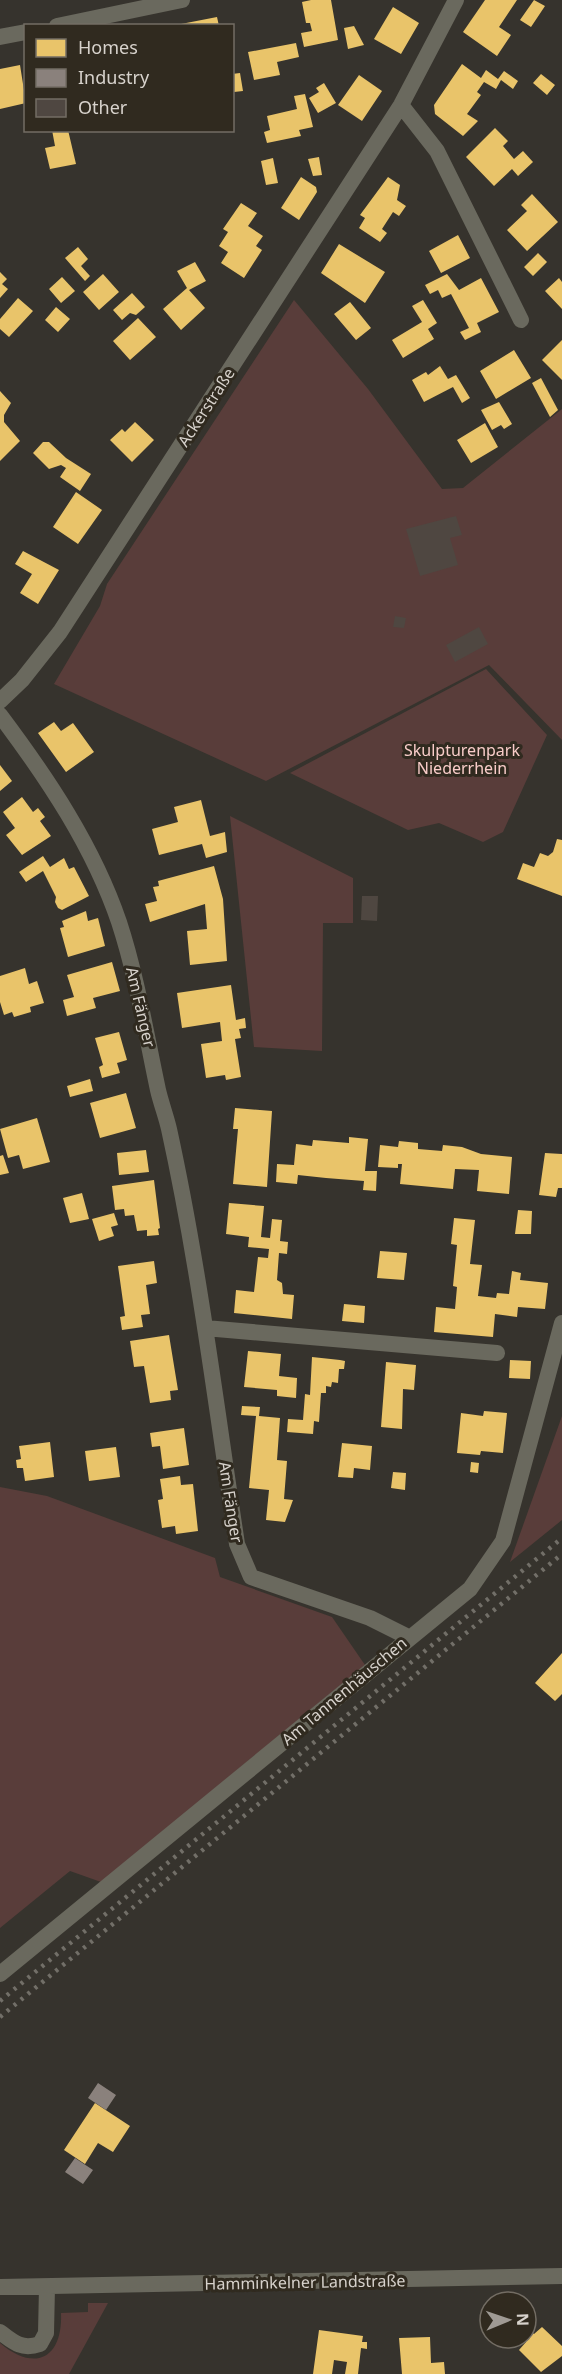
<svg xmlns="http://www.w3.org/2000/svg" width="562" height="2374" font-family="'Noto Sans',sans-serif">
	<rect width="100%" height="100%" fill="#36332d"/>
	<path fill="#593d3a" d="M294,300L368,389L442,489L463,488L562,409V740L489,665L266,781L54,684L100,606L107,584Z
		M486,669L547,735L503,832L483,842L439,823L408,830L290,773Z
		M230,816L353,878V923H323L322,1051L254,1047Z
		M562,1416V1520L510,1562Z
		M0,1487L47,1496L215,1558L220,1577L332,1617L365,1665L101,1882L70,1871L0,1928Z
		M88,2303H108L69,2374H0V2343C35,2373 63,2358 61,2313L88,2312Z"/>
	<path fill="#e9c46a" d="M311,0H331L338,40L304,47L301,33L312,31L310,23H306L302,2Z
		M485,0H517L499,27L511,35L497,56L463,32Z
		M534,0L545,6L531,27L520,20Z
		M393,7L419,23L401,54L374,39Z
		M217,17L219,26H181V24Z
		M354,26L364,45L348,49L344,28Z
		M296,43L299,57L277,62L280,75L254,80L248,52Z
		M462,64L481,78L486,70L498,79L504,71L518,81L513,89L501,80L496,89L484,82L477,92L481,95L467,114L478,121L463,136L435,114L434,105Z
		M20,65L26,103L0,109V69Z
		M240,73L243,91L234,92L232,74Z
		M541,74L555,85L547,95L533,83Z
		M359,75L382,91L362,121L338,105Z
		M324,83L336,103L318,113L309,98L319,92L316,88Z
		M305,94L313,127L299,130L301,136L267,143L264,132L270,130L267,116L297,109L294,96Z
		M495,128L508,141L503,146L514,159L523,151L533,162L518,176L512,169L494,186L466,157Z
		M52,130H68L76,164L50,169L45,148L55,146Z
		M319,157L322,175L313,176L308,159Z
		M273,158L278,183L266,185L261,161Z
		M301,177L316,187L317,192L299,220L281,208Z
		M388,177L400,185L397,200L406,206L399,216L393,212L382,229L387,233L380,242L359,228L365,218L360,215Z
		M532,194L558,222L527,251L507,230L527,211L521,205Z
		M241,203L257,213L248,226L263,236L256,246L262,250L244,278L221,263L228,252L219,246L228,232L223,229Z
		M458,235L470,258L441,273L429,251Z
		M339,244L385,272L365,303L321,273Z
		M78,247L88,259L81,266L90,276L85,281L65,258Z
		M538,253L547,262L533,276L524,267Z
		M195,262L206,281L189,290L205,308L181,330L163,309L187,288L177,271Z
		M0,272L7,279L2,284L8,289L0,298Z
		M103,274L119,292L99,310L83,292Z
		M447,274L459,290L481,278L499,312L477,323L481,332L465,340L460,332L469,328L451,294L442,298L438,290L430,294L425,285Z
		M62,277L75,291L61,303L49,289Z
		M559,278L562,282V309L545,291Z
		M132,293L145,307L136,315L130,313L122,320L113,310Z
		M18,298L33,311L9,337L0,329V319Z
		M423,300L437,323L428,329L434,339L403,358L392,340L422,322L412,306Z
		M350,302L371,328L356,340L334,314Z
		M56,307L70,319L58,332L45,320Z
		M138,318L156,337L130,360L113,341Z
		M562,340V380L542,360Z
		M514,350L531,378L496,399L480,371Z
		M440,366L448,379L456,375L470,398L462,403L453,387L424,402L412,380L426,372L428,375Z
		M541,378L558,410L550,417L532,383Z
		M0,391L11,403L4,415V422L20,441L0,461Z
		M499,402L512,424L504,429L501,425L492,430L481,410Z
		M135,422L154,440L132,462L110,440L122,429L125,432Z
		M485,423L498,447L471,463L457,440Z
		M43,442H49L66,458L91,474L80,491L60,477L66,468L61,465L49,469L33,453Z
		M76,492L102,510L78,544L53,527Z
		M23,551L59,570L38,604L20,593L32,574L15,564Z
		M54,722L61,731L73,723L94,752L66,772L38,733Z
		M0,765L12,781L0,791Z
		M22,797L33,812L38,808L45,817L40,821L51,836L22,855L6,835L15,828L3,812Z
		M201,800L210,836L225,832L227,852L206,858L202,844L159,855L152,829L178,822L174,807Z
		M557,839L562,840V896L517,879L523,863L534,867L540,853L548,856L553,852Z
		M43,856L50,867L64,858L69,869L74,867L89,896L62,910L58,908L55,902L56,897L43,871L26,882L19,872Z
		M214,866L223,899L227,961L190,965L187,931L207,929L205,904L150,922L145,904L157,901L153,887L159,886L158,881Z
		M86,911L88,921L98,918L105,946L68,957L60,928L64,927L62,921Z
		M112,962L120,991L93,998L96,1008L67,1016L63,1000L74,997L67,975Z
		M25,968L29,984L37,981L44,1003L30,1007L31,1012L14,1017L12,1012L4,1015L0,1002V976Z
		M231,985L236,1020L245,1018L246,1028L239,1029L241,1038L235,1039L241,1077L226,1080L225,1075L206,1078L201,1044L222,1041L220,1022L182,1028L177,993Z
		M119,1032L127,1060L117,1063L120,1073L102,1078L99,1067L103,1065L95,1038Z
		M90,1079L93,1091L70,1097L67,1086Z
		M126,1093L136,1128L100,1138L90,1103Z
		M235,1108L272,1111L267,1187L233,1184L238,1129H233Z
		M37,1118L50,1162L23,1169L19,1155L8,1158L0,1129Z
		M349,1137L368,1139L365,1171H377L376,1191L363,1190L364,1181L326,1178L298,1175L297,1184L276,1182L277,1164L294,1165L296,1144L312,1146L313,1140L349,1143Z
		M399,1141L418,1143V1149L442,1151L443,1145L462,1147L481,1154L512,1157L509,1194L477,1191L479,1170L455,1169L453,1189L400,1184L402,1164H398V1168L378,1167L380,1145L398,1147Z
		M146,1150L149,1172L119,1175L117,1153Z
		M545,1153L562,1154V1188H558L556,1197L539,1195Z
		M3,1155L9,1173L0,1175V1156Z
		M154,1180L160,1228L158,1229L159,1235L147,1236V1230L137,1231L134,1215L125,1216L124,1209L115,1210L112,1186Z
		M82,1193L89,1219L70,1223L63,1198Z
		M229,1203L264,1206L261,1237L270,1238L272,1219L282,1220L280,1241L288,1242L287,1254L279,1253L277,1280L282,1283L283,1294L294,1295L292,1319L234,1313L236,1290L254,1292L258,1257L268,1258L269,1249L248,1247L249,1237L226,1234Z
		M518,1210L532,1211L531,1234H515Z
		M114,1213L118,1225L111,1227L114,1236L99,1241L92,1219Z
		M454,1218L475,1220L470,1264L482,1265L478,1296L496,1298L497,1293L509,1294L512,1271L521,1273L520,1280L548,1283L545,1309L518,1307L517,1317L495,1314L493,1337L434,1332L436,1307L455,1309L457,1287L453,1286L457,1245L451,1244Z
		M380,1251L407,1253L404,1280L377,1278Z
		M154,1261L157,1283L146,1285L150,1314L141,1315L143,1327L122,1330L120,1317L125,1316L118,1266Z
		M344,1304L365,1306L364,1323L342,1321Z
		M169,1335L178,1390L170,1391L171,1400L150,1403L144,1366L134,1367L130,1341Z
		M248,1351L281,1354L279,1376L297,1378L296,1398L277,1396V1390L244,1387Z
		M312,1357L340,1360L345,1361L344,1369H339L338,1383L332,1382L331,1387L326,1386V1393H321L319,1422L314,1421L313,1434L287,1432L288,1419L303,1420L305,1394L310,1395Z
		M510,1360L531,1361L530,1379L509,1378Z
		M386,1362L416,1365L414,1390L403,1389L402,1429L381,1427Z
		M242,1406L260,1407L259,1416L280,1418L277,1460L287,1461L284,1499L293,1500L285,1522L266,1520L269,1490L249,1488L256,1416L241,1415Z
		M484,1411L507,1413L503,1453L481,1451L480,1455L457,1453L461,1413L483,1416Z
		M184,1428L189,1465L163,1469L160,1446L152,1447L150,1433Z
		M50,1442L54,1477L25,1481L23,1468H17L16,1460L21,1459L19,1446Z
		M342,1443L372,1446L370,1470L354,1468L353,1478L338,1477Z
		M116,1447L120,1477L89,1481L85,1451Z
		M471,1462L479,1463L478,1473L470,1472Z
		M393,1472L406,1473L405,1490L391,1488Z
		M180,1476L181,1485L193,1484L198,1531L176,1534L175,1526L162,1528L158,1500L163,1499L160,1479Z
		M562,1653V1694L555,1701L535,1683Z
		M95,2103L130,2126L113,2152L98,2143L85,2164L64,2150Z
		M542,2327L562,2346V2356L541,2372L519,2350L526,2342L522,2338H526V2328L534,2334Z
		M319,2330L363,2336L362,2342H367V2349L361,2348L358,2374H345L347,2362L334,2360L332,2374H313Z
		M430,2337L431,2363L444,2362L445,2374H402L399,2338Z"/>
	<path fill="#8a817c" d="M98,2083L116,2095L106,2110L88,2098Z
		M75,2158L93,2170L83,2184L65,2172Z"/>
	<path fill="#4f4741" d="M456,516L462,535L450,538L458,565L420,576L406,529Z
		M395,616L406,618L404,628L393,627Z
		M479,627L488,644L455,662L446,645Z
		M362,896H378L377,921L361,920Z"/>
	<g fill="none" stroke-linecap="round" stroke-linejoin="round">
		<path stroke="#6a695e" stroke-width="16" d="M57,26L182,0
			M0,37L26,32
			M401,105L437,151L521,320
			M0,701L22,680L60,632L401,105L456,0
			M0,715C48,779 93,846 119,922C137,977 146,1034 158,1090C161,1103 166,1116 169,1129C199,1266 216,1406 237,1544L251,1577L370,1618L408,1637
			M205,1328L497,1353
			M0,1974L470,1589L503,1541L562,1323
			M0,2287L562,2276
			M0,2332C14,2343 22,2350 40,2344L46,2333L47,2287"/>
		<path stroke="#726f68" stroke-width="4.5" stroke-dasharray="3 6" stroke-linecap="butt" d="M0,2001L562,1538
			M0,2017L562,1554"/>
	</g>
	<g text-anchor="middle" stroke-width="6" stroke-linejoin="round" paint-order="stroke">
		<g font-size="16" fill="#d7d2cc" stroke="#302a1f">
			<text transform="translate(206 407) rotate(-57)" y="6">Ackerstraße</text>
			<text transform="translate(141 1007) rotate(77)" y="6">Am Fänger</text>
			<text transform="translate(231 1502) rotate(81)" y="6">Am Fänger</text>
			<text transform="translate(344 1691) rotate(-40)" y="6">Am Tannenhäuschen</text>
			<text transform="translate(305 2282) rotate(-1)" y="6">Hamminkelner Landstraße</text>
		</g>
		<g font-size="16" fill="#f8ccc8" stroke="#302a1f">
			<text x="462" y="756">Skulpturenpark<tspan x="462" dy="18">Niederrhein</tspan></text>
		</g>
	</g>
	<rect x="24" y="24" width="210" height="108" fill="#302a1f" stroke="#736d64" stroke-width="1.5"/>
	<rect x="36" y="39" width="30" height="18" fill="#e9c46a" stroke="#736d64" stroke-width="1.5"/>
	<text x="78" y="54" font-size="18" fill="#d7d2cc">Homes</text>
	<rect x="36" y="69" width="30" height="18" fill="#8a817c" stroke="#736d64" stroke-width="1.5"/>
	<text x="78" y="84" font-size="18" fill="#d7d2cc">Industry</text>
	<rect x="36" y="99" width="30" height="18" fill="#4f4741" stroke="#736d64" stroke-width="1.5"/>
	<text x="78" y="114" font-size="18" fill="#d7d2cc">Other</text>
	<g transform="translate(508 2320) rotate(88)"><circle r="28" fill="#302a1f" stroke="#736d64" stroke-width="1.5"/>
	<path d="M0-4.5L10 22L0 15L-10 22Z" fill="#9f9a94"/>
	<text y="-9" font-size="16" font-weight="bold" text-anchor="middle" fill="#d7d2cc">N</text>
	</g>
</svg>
